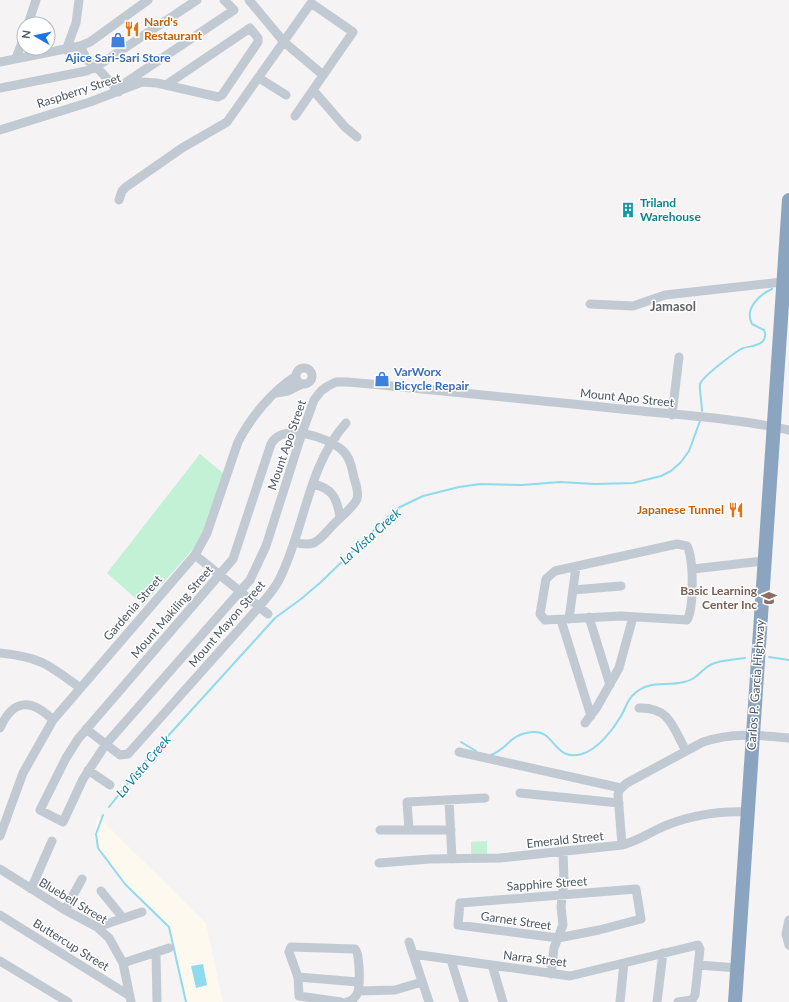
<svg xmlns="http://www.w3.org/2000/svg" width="789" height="1002" font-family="Lato,sans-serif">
	<rect width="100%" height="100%" fill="#f5f3f3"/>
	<path fill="#fdf9ef" d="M98,816L206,923L223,1002H186L169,927L125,884L98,848L94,836Z"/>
	<path fill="#c3f1d5" d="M200,454L224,474L201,538L194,548L143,605L107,573Z
		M487,841V854H471V842Z"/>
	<path fill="#90daee" d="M203,964L207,985L196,988L191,966Z"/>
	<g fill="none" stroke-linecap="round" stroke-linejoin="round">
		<path stroke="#90daee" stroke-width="2" d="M702,411C702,404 699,388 700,384C704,375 733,354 741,349C747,346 756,347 762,342C765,339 766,335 764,330L752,324C744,309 759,295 772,289
			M769,657L789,660
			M461,742L476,751
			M491,755C509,748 509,734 533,732C555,730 554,762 582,754C598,749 613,730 621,716C625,710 627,700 633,695C649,679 665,687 684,682C695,680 699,673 707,667C717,660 733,660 745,658
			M109,807L148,758L275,618L301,599L321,582L396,509L423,496L459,487L480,484L522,485L560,482L595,484L633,483L661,476L671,471L681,462L689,451L700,421
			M103,815L96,834L98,848L125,884L169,927L186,1002"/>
		<path stroke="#c1cad2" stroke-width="9" d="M249,0L284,42L323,75
			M28,24L36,0
			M80,46L88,61L94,64L119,92
			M66,50L76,23L79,0
			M16,58L24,37
			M0,62L80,46L90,42L148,0
			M259,78L286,95
			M119,87L234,10L224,0
			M0,88L86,71L96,67L197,0
			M313,90L345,127L357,137
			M0,130L90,102L142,82L157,83L218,97L222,95L258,42V38L250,28L166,85
			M119,200L122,191L126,187L182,148L227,122L311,3L353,32L295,116
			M590,304L633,306L665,295L782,282
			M296 376a8 8 0 1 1 16 0a8 8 0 1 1-16 0Z
			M276,393L288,391L302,384
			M672,415L679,357
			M313,484C332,488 337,498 340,517
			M294,542C315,548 318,541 332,526C339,518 353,508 357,499C359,492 356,484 354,478C352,468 350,457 342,450C328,437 282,422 271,444L233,559L78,739L66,758L40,810L63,822L83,779L106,744L250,580L266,546L302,433L314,400L321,391L328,386L336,382H347C439,390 530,400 621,409C676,415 735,418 789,430
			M677,544L687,546C694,559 694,608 687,620L621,616L545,620L540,614L546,579L555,571Z
			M195,555L268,614
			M693,569L763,561
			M573,590L621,586
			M589,617L610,685
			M569,619L576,567
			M561,620L591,716
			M0,653C40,657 48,664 79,687
			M639,708C670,707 673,728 686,751
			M585,723L597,707L619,668L633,617
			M0,728C13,699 31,698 53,720
			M86,729L120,755L128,754L259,607C266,598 274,590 279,580C305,529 307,467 346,423
			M459,752L621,788
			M88,770L110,785
			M520,793L619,803
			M449,800L452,859
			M380,830H451
			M409,830L407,802L485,798
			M0,836L23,773L53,720L195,555L207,533L238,442C250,418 273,390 296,376
			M622,845L618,795L619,790L627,783L703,742C732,732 759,735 789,738
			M379,863L430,859L500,858L622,845C635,842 646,835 658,829C686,816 718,811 748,812
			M0,869L65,910L97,927L109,938L123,963L131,1002
			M31,889L52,841
			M636,889L641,919L599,930L558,938L458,925L460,903Z
			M101,891L123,918
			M65,910L82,879
			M0,915L130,996
			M789,920L786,934L789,945
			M97,927L142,912
			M409,942L429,1002
			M156,953L157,1002
			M413,954L570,976L698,945L700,949L695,995L692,1000L678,1002
			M451,960L464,1002
			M0,961L68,1002
			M123,963L169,948
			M492,965L503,1002
			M698,965L738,968
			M551,974L554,948L563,925L561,907L564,882L563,852
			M298,977L358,982
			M358,991L395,990L422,982
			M341,1002L299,996L298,977L289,952L291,947L355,949C360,954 360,984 358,992C356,997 352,1001 347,1002
			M620,1002L624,963
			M657,1002L663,953"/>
		<path stroke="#8ba5c1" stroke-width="14" d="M735,1002L789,200"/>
	</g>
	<defs>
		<symbol id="restaurant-bare" viewBox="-9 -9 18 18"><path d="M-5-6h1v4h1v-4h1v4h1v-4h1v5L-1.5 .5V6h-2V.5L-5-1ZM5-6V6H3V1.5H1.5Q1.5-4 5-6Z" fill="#e8710a" stroke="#fff" stroke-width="2.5" paint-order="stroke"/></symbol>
		<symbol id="shop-bare" viewBox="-9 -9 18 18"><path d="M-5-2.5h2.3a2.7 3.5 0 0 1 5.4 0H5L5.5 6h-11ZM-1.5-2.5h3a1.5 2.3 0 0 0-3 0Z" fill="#3f7fe0" stroke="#fff" stroke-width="2.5" paint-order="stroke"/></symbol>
		<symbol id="building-bare" viewBox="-9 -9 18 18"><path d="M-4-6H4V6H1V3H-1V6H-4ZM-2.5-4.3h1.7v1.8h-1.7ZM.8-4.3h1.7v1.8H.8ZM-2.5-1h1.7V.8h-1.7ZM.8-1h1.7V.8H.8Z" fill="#0f9aa8" stroke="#fff" stroke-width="2.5" paint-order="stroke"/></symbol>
		<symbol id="school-bare" viewBox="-9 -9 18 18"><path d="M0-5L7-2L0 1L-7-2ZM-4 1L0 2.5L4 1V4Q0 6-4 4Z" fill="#8d6e63" stroke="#fff" stroke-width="2.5" paint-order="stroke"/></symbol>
	</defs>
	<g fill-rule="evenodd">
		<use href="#restaurant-bare" x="121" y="18" width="22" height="22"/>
		<use href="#shop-bare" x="107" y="29" width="22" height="22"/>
		<use href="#building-bare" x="617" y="199" width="22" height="22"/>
		<use href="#shop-bare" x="371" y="368" width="22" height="22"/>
		<use href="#restaurant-bare" x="725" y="499" width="22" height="22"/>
		<use href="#school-bare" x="758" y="587" width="22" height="22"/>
	</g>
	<g text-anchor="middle" stroke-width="3" stroke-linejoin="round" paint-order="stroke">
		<g font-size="12" font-weight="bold" fill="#c56008" stroke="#fff" text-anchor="start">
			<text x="144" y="26">Nard's<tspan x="144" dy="14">Restaurant</tspan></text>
			<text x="724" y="514" text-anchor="end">Japanese Tunnel</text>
		</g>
		<g font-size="12" font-weight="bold" fill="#366cbe" stroke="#fff">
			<text x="118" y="62">Ajice Sari-Sari Store</text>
			<text x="394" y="376" text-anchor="start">VarWorx<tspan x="394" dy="14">Bicycle Repair</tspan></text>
		</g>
		<g font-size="12" fill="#4a5661" stroke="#fff">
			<text transform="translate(79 91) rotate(-18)" y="4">Raspberry Street</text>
			<text transform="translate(627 398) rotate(6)" y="4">Mount Apo Street</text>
			<text transform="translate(287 445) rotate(-71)" y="4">Mount Apo Street</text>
			<text transform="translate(133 608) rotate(-49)" y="4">Gardenia Street</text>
			<text transform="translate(172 612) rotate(-49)" y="4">Mount Makiling Street</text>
			<text transform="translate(227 624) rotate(-49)" y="4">Mount Mayon Street</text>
			<text transform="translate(756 685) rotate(-86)" y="4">Carlos P. Garcia Highway</text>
			<text transform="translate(565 840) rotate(-6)" y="4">Emerald Street</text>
			<text transform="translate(547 884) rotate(-4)" y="4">Sapphire Street</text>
			<text transform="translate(73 901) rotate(31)" y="4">Bluebell Street</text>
			<text transform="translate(516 921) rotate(8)" y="4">Garnet Street</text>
			<text transform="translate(71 945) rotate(32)" y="4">Buttercup Street</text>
			<text transform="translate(535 959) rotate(7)" y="4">Narra Street</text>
		</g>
		<g font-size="12" font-weight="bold" fill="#0d838f" stroke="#fff" text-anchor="start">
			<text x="640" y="207">Triland<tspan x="640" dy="14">Warehouse</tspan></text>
		</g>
		<g font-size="12" font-weight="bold" fill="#785e54" stroke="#fff" text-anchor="end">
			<text x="757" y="595">Basic Learning<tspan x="757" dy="14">Center Inc</tspan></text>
		</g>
		<g font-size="13" font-weight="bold" fill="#5f6368" stroke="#fff">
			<text x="673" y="311">Jamasol</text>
		</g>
		<g font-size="13" font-style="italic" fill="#0c7c9b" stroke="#fff">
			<text transform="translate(370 536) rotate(-42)" y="5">La Vista Creek</text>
			<text transform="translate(143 766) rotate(-50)" y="5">La Vista Creek</text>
		</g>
	</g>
	<g transform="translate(36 36) rotate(279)"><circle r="19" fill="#ffffff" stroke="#b7bbc0"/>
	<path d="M0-3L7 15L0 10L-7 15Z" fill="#1a73e8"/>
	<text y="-6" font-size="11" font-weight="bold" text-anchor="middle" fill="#4a5661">N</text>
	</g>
</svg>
